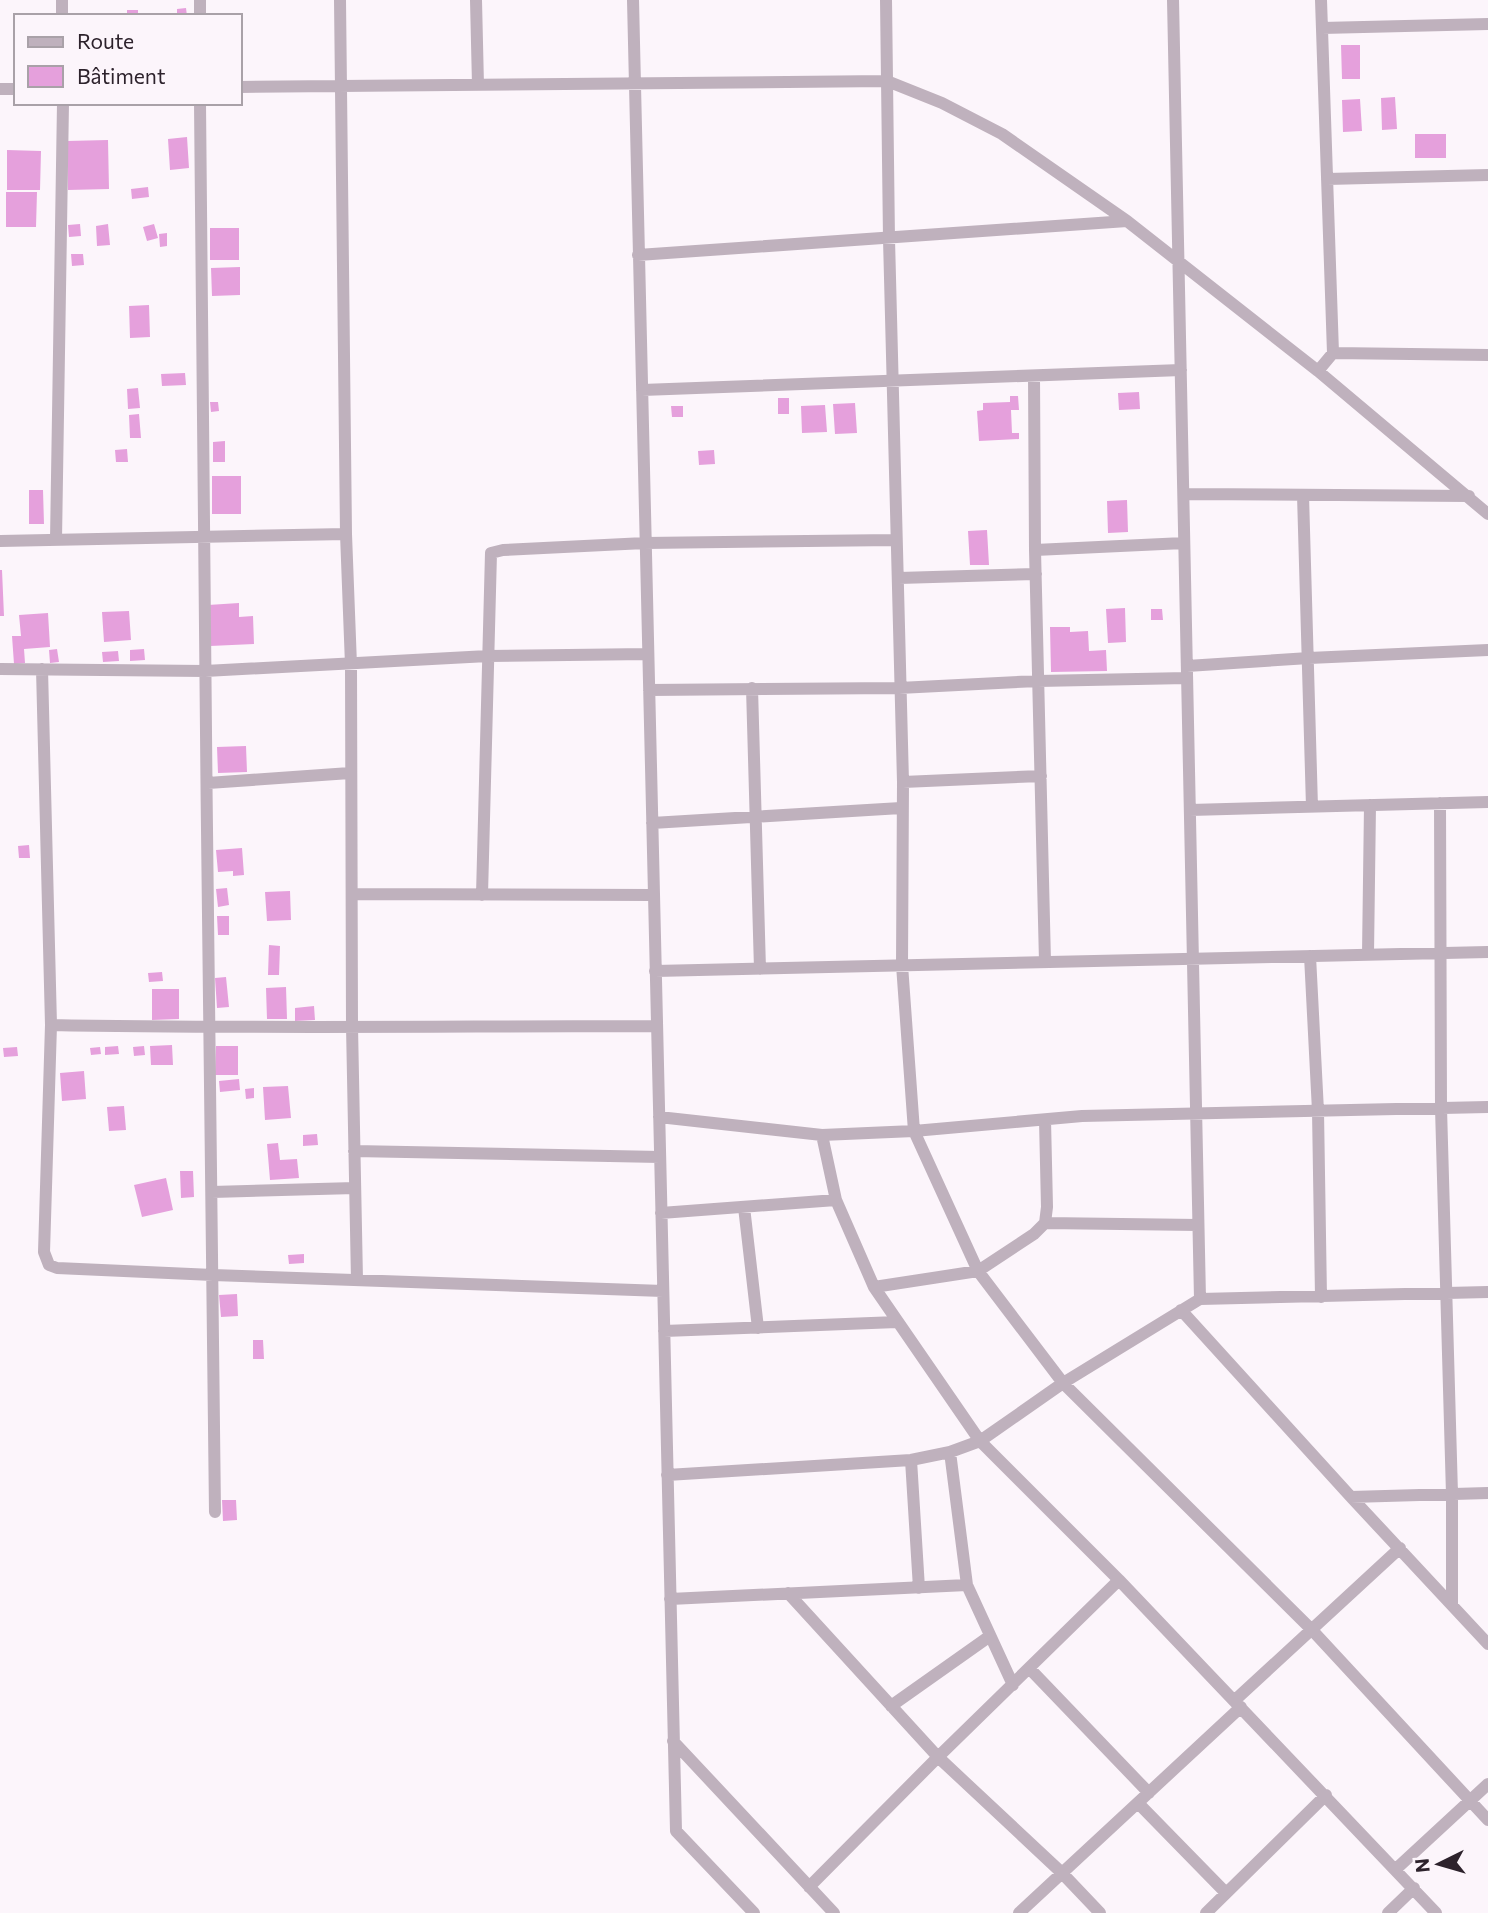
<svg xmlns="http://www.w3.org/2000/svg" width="1488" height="1913" font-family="Commissioner,sans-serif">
	<rect width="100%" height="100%" fill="#fcf5fb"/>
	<path fill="#e5a0dc" d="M186,8L187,16H177V9Z
		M127,10H138V16H127Z
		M1341,45H1360V79H1342Z
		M1395,97L1397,129L1382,130L1381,98Z
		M1360,99L1362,131L1343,132L1342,100Z
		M1415,134H1446V158H1415Z
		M187,137L189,168L170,170L168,139Z
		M108,140L109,189L68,190L67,141Z
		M7,150L41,151L40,190H7Z
		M148,187L149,197L132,199L131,189Z
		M6,192H37L36,227H6Z
		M80,224L81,236L69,237L68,225Z
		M108,224L110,245L97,246L96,226Z
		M154,224L158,238L147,241L143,227Z
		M210,228H239V260H210Z
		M167,233V246L160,247L159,234Z
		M71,254H83L84,265L72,266Z
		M240,267V295L212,296L211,268Z
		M149,305L150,337L130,338L129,306Z
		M185,373L186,385L162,386L161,374Z
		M138,388L140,408L128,409L127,389Z
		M1139,392L1140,409L1119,410L1118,393Z
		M1010,396H1018L1019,410H1011L1012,433H1019V439L979,441L977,411L983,410V403L1010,402Z
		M778,398H789V414H778Z
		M210,402H218L219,411L211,412Z
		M855,403L857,433L835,434L833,404Z
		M825,405L827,432L802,433L801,406Z
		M671,406H683V417H672Z
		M139,414L141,438H130L129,415Z
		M225,441V462H213V442Z
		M127,449L128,462H116L115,450Z
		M714,450L715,464L699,465L698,451Z
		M212,476H241V514H212Z
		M29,490H43L44,524H29Z
		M1127,500L1128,532L1108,533L1107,501Z
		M987,530L989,565H970L968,531Z
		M0,570H2L4,616H0Z
		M239,603V617L253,616L254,644L210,646L208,605Z
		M1125,608L1126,642L1108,643L1106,609Z
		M1151,609H1162L1163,620H1151Z
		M129,611L131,640L104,642L102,612Z
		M48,613L50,647L24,649L25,663L14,664L12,636H21L19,615Z
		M1050,627H1070V632L1088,631L1089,651L1106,650L1107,671L1051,672Z
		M57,649L59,662L50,663L49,650Z
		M144,649L145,660L130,661V650Z
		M118,651L119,661L103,662L102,652Z
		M246,746L247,772L218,773L217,747Z
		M29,845L30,858H19L18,846Z
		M242,848L244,875L233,876V871L218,872L216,850Z
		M227,888L229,905L218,907L216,889Z
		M290,891L291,920L267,921L265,892Z
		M217,916H229V935H218Z
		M269,945L280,946L279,975H268Z
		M162,972L163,981L149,982L148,973Z
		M226,977L229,1007L217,1008L215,978Z
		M286,987L287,1019H267L266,988Z
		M152,989H179V1019L152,1020Z
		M314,1006L315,1020L295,1021V1008Z
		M172,1045L173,1065H151L150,1046Z
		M118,1046L119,1054L105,1055V1047Z
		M144,1046L145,1055L134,1056L133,1047Z
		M216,1046H238V1075H215Z
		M17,1047L18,1056L4,1057L3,1048Z
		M100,1047L101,1054L91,1055L90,1048Z
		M84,1071L86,1099L62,1101L60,1073Z
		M239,1079L240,1090L220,1092L219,1081Z
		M288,1086L291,1118L265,1120L263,1087Z
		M254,1088V1098L246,1099L245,1089Z
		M124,1106L126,1130L109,1131L107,1107Z
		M317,1134L318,1145L303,1146V1135Z
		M278,1143L280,1160L297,1159L299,1178L270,1180L267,1144Z
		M180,1171H193L194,1197L181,1198Z
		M166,1178L173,1210L142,1217L134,1185Z
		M304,1254V1263L289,1264L288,1255Z
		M237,1294L238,1316L221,1317L219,1295Z
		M253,1340H263L264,1359H253Z
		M222,1500H236L237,1520L223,1521Z"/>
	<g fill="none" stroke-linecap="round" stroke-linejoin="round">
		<path stroke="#bfb1bd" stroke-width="12" d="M62,0V16
			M200,0V16
			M340,0L346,534L351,665L352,1026L357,1280
			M476,0L478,85
			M633,0L676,1831L754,1913
			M886,0L889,239L903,782L902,965L914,1131L978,1271L1063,1383L1312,1630L1488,1820
			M1173,0L1200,1299
			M1322,28L1488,24
			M240,87L887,81L942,103L1002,134L1127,221L1318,371L1488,514
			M0,89H16
			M200,103C202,573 211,1042 215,1512
			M1327,179L1488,175
			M638,255L1127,221
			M1333,353L1488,355
			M1318,371L1333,353L1321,0
			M1034,376L1035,550L1045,962
			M642,390L1181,370
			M1184,494L1469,496
			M1303,495L1312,807
			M56,540L63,103
			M0,541L346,534
			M1035,550L1184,543
			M899,578L1036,574
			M1187,666L1309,658L1488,650
			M0,669L205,671L488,656L648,654
			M42,669L51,1025L44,1252L49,1265L57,1268L213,1275L663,1291
			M752,688L760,969
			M649,690L899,688L1038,681L1187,678
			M903,782L1041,776
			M208,783L350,773
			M1440,803L1441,1108L1452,1494V1605
			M1190,810L1488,802
			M652,823L901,808
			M352,894L653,895
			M482,895L491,553L503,550L645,543L896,540
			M1368,954L1370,805
			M1310,956L1318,1111L1321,1297
			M655,971L1488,952
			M51,1025C253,1029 455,1026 657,1026
			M659,1117L822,1135L836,1200L874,1287L980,1441L1119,1580L1436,1913
			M822,1135L914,1131L1082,1116L1488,1107
			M354,1151L660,1157
			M212,1192L355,1188
			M744,1207L758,1328
			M661,1213L836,1200
			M1045,1223L1198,1225
			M874,1287L978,1271L1034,1234L1045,1223L1047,1207L1045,1120
			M1181,1310L1351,1497L1488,1644
			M664,1331L897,1322
			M950,1452L967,1585L1013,1685
			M911,1460L919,1588
			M667,1475L911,1460L950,1452L980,1441L1063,1383L1200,1299L1488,1292
			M1351,1497L1488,1493
			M788,1593L938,1757L1062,1873L1100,1913
			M670,1599L967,1585
			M1029,1668L1149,1793
			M1234,1701L1400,1548
			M891,1706L990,1636
			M673,1741L834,1913
			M1138,1803L1226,1893
			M1396,1869L1488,1784
			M809,1887L938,1757L1119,1580
			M1019,1913L1241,1707
			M1206,1913L1326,1795
			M1388,1913L1414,1888"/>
	</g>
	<rect x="14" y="14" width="228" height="91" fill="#fcf5fb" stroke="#a9a1a8" stroke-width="2"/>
	<rect x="28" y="37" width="35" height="10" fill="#bfb1bd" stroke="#a9a1a8" stroke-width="2"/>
	<text x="77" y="49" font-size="21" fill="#2d222c">Route</text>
	<rect x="28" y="66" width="35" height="21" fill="#e5a0dc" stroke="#a9a1a8" stroke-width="2"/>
	<text x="77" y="84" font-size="21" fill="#2d222c">Bâtiment</text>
	<g transform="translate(1439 1864) rotate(265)" stroke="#fcf5fb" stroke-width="5" paint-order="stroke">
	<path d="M0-5L12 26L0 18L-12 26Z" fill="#2d222c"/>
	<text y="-10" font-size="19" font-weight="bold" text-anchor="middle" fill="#2d222c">N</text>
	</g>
</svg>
